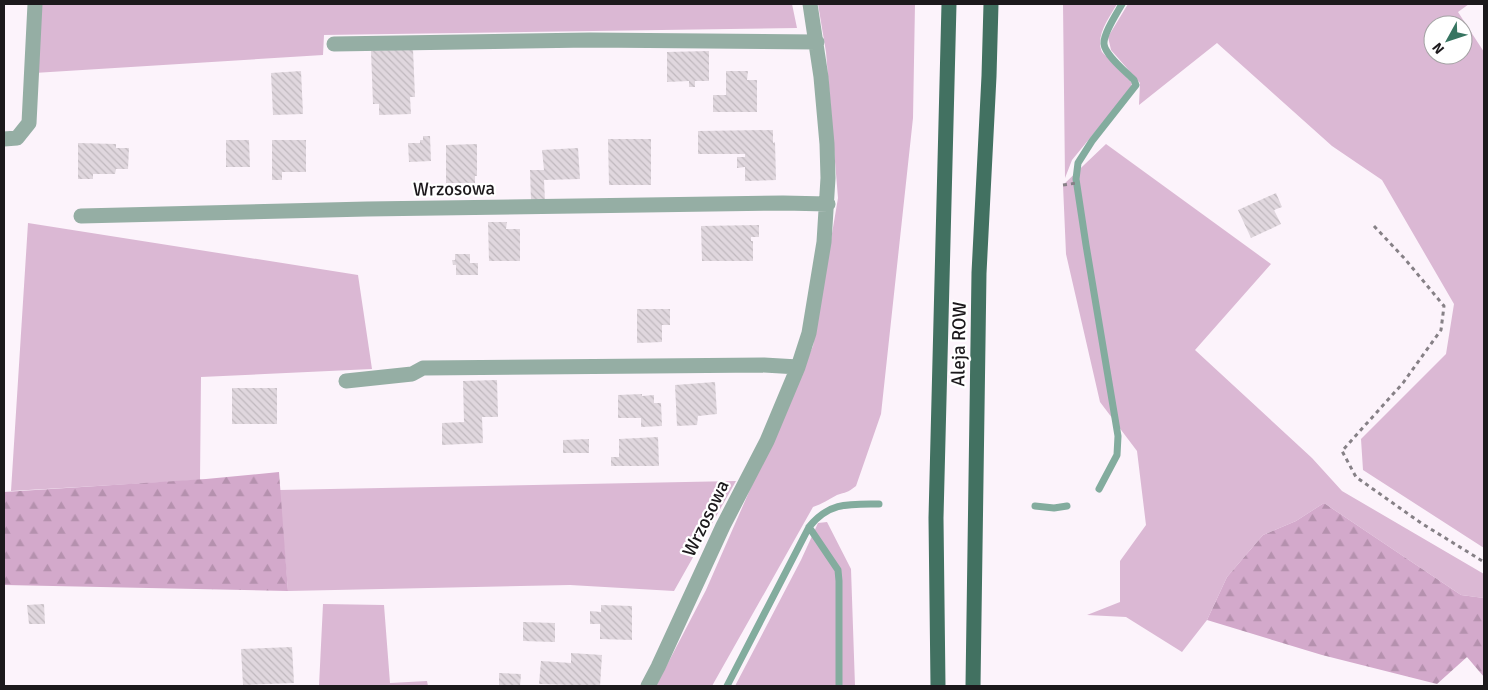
<svg xmlns="http://www.w3.org/2000/svg" width="1488" height="690" font-family="Signika,sans-serif">
	<defs>
		<pattern id="forest-firs" width="22" height="20" patternUnits="userSpaceOnUse" patternTransform="scale(1.25)"><rect width="22" height="20" fill="#d3a9cb"/><path d="M5 1l3.5 6h-7zM16 11l3.5 6h-7z" fill="#b591ae"/></pattern>
		<pattern id="building-back-hatch" width="6" height="6" patternUnits="userSpaceOnUse" patternTransform="scale(1.25)"><rect width="6" height="6" fill="#e0d7de"/><path d="M-1 5l2 2M0 0l6 6M5-1l2 2" fill="none" stroke="#c0b8be"/></pattern>
	</defs>
	<rect width="100%" height="100%" fill="#fcf3fb"/>
	<path fill="#dbb8d4" fill-rule="evenodd" d="M41,4H792L797,28L324,35L323,55L34,73Z
		M818,4H915L913,118L881,414L856,486C847,493 846,492 837,495C829,499 822,504 813,507L712,686H656L706,590L813,346L838,198L826,52Z
		M1063,4H1117C1109,18 1095,36 1102,52L1132,83L1130,89L1072,160L1065,178Z
		M1128,4H1469L1458,12L1484,52V548L1363,470L1361,439L1446,354L1454,304L1382,180L1332,146L1217,43L1139,105L1140,83L1111,50L1108,37ZM1433,25H1463V55H1433Z
		M1106,144L1271,264L1195,350L1312,458L1342,491L1484,574V598L1461,595L1324,503L1296,521L1263,535L1227,577L1207,620L1182,652L1126,617L1087,615L1120,602V561L1146,525L1137,451L1100,402L1066,254L1063,185Z
		M28,223L358,275L372,369L201,377L200,480L11,491Z
		M736,481L674,591L570,585L288,591L279,490Z
		M827,522L851,569L855,686H735L801,560L818,523Z
		M323,604L384,605L390,683L427,681L428,686H319Z"/>
	<path fill="url(#forest-firs)" d="M279,472L288,591L5,585L4,492L206,479Z
		M1324,503L1461,595L1484,598V677L1467,657L1437,684L1322,655L1207,620L1227,577L1263,535L1296,521Z"/>
	<g fill="none" stroke-linecap="round" stroke-linejoin="round">
		<path stroke="#83ac9e" stroke-width="7" d="M1099,489L1117,455L1118,436L1086,245L1076,179L1078,163L1092,141L1136,85L1134,80C1126,72 1105,55 1104,44C1103,34 1117,13 1122,4
			M1035,506L1054,508L1067,506
			M809,527L838,570L839,581V686
			M727,686L809,527C829,502 849,504 879,504"/>
	</g>
	<path fill="url(#building-back-hatch)" d="M413,49L415,97H410L411,114L379,115V104H373L371,51Z
		M709,51V81H695V87H689V81L667,82V52Z
		M301,71L303,114L273,115L271,73Z
		M726,71H748L747,80H757V112H713V95H726Z
		M773,130V143L775,142L776,180L745,181V167L737,168V157H745V154H698V131Z
		M423,136H430L431,161L409,162L408,143H420V140H423Z
		M608,139H651V185H609Z
		M226,140H249L250,167H226Z
		M272,140H306V172H282V180H272Z
		M78,143L116,144V148H129L128,169H116L115,174H93V179H78Z
		M477,144V176H475V183H446V145Z
		M578,148L580,179L544,180L545,201H531L530,170H544L542,150Z
		M1276,193L1282,207L1274,210L1281,224L1251,238L1238,210Z
		M488,222H507L506,229H520V261H489Z
		M759,225V237H751V241H753V261H702L701,226Z
		M455,254H470V263H478V275H456V265H453L452,260H455Z
		M637,309H670V325H662V342L637,343Z
		M497,380L498,417H482L483,443L442,445V423L464,422L463,381Z
		M715,382L717,414L698,416L697,425L677,426L675,385Z
		M232,388H277V424H232Z
		M642,394V396L654,395V403H661L662,426L641,427V418H618V395Z
		M658,437L659,466H611V457H619V439Z
		M589,439V453H563V440Z
		M44,604L45,624H29L27,605Z
		M601,605L632,606V640L600,639V624H590V611L601,612Z
		M523,622L555,623V642L523,641Z
		M292,647L294,683L243,685L241,649Z
		M571,653L602,655L600,686L539,684L541,661L571,663Z
		M499,673L521,674L520,686H499Z"/>
	<g fill="none" stroke-linecap="round" stroke-linejoin="round">
		<path stroke="#868086" stroke-width="3" stroke-dasharray="4 4" stroke-linecap="butt" d="M1063,185L1077,183
			M1374,226L1405,259L1444,306L1441,330L1403,383L1342,451L1356,477L1421,523L1484,562"/>
		<path stroke="#95aea4" stroke-width="15" d="M334,44L590,40L817,42
			M4,139L17,138L29,123L35,4
			M81,216L367,209L783,203L828,204
			M346,381L412,374L423,368L764,365L798,367
			M648,686L658,667L723,526L767,441L798,367L809,333L824,242L828,178L827,144L821,77L810,4"/>
		<path stroke="#427161" stroke-width="15" d="M938,686L936,518L949,4
			M973,686L979,273L989,76L991,4"/>
	</g>
	<g text-anchor="middle" stroke-width="4.5" stroke-linejoin="round" paint-order="stroke">
		<g font-size="19" fill="#1c191c" stroke="#fff">
			<text transform="translate(454 188) rotate(-1)" y="7">Wrzosowa</text>
			<text transform="translate(958 344) rotate(-89)" y="7">Aleja ROW</text>
			<text transform="translate(705 518) rotate(-64)" y="7">Wrzosowa</text>
		</g>
	</g>
	<rect width="1488" height="690" fill="none" stroke="#1c191c" stroke-width="10"/>
	<g transform="translate(1448 40) rotate(230)"><circle r="24" fill="#ffffff" stroke="#a4a3a4"/>
	<path d="M0-4L9 19L0 12L-9 19Z" fill="#377561"/>
	<text y="-8" font-size="14" font-weight="bold" text-anchor="middle" fill="#1c191c">N</text>
	</g>
</svg>
